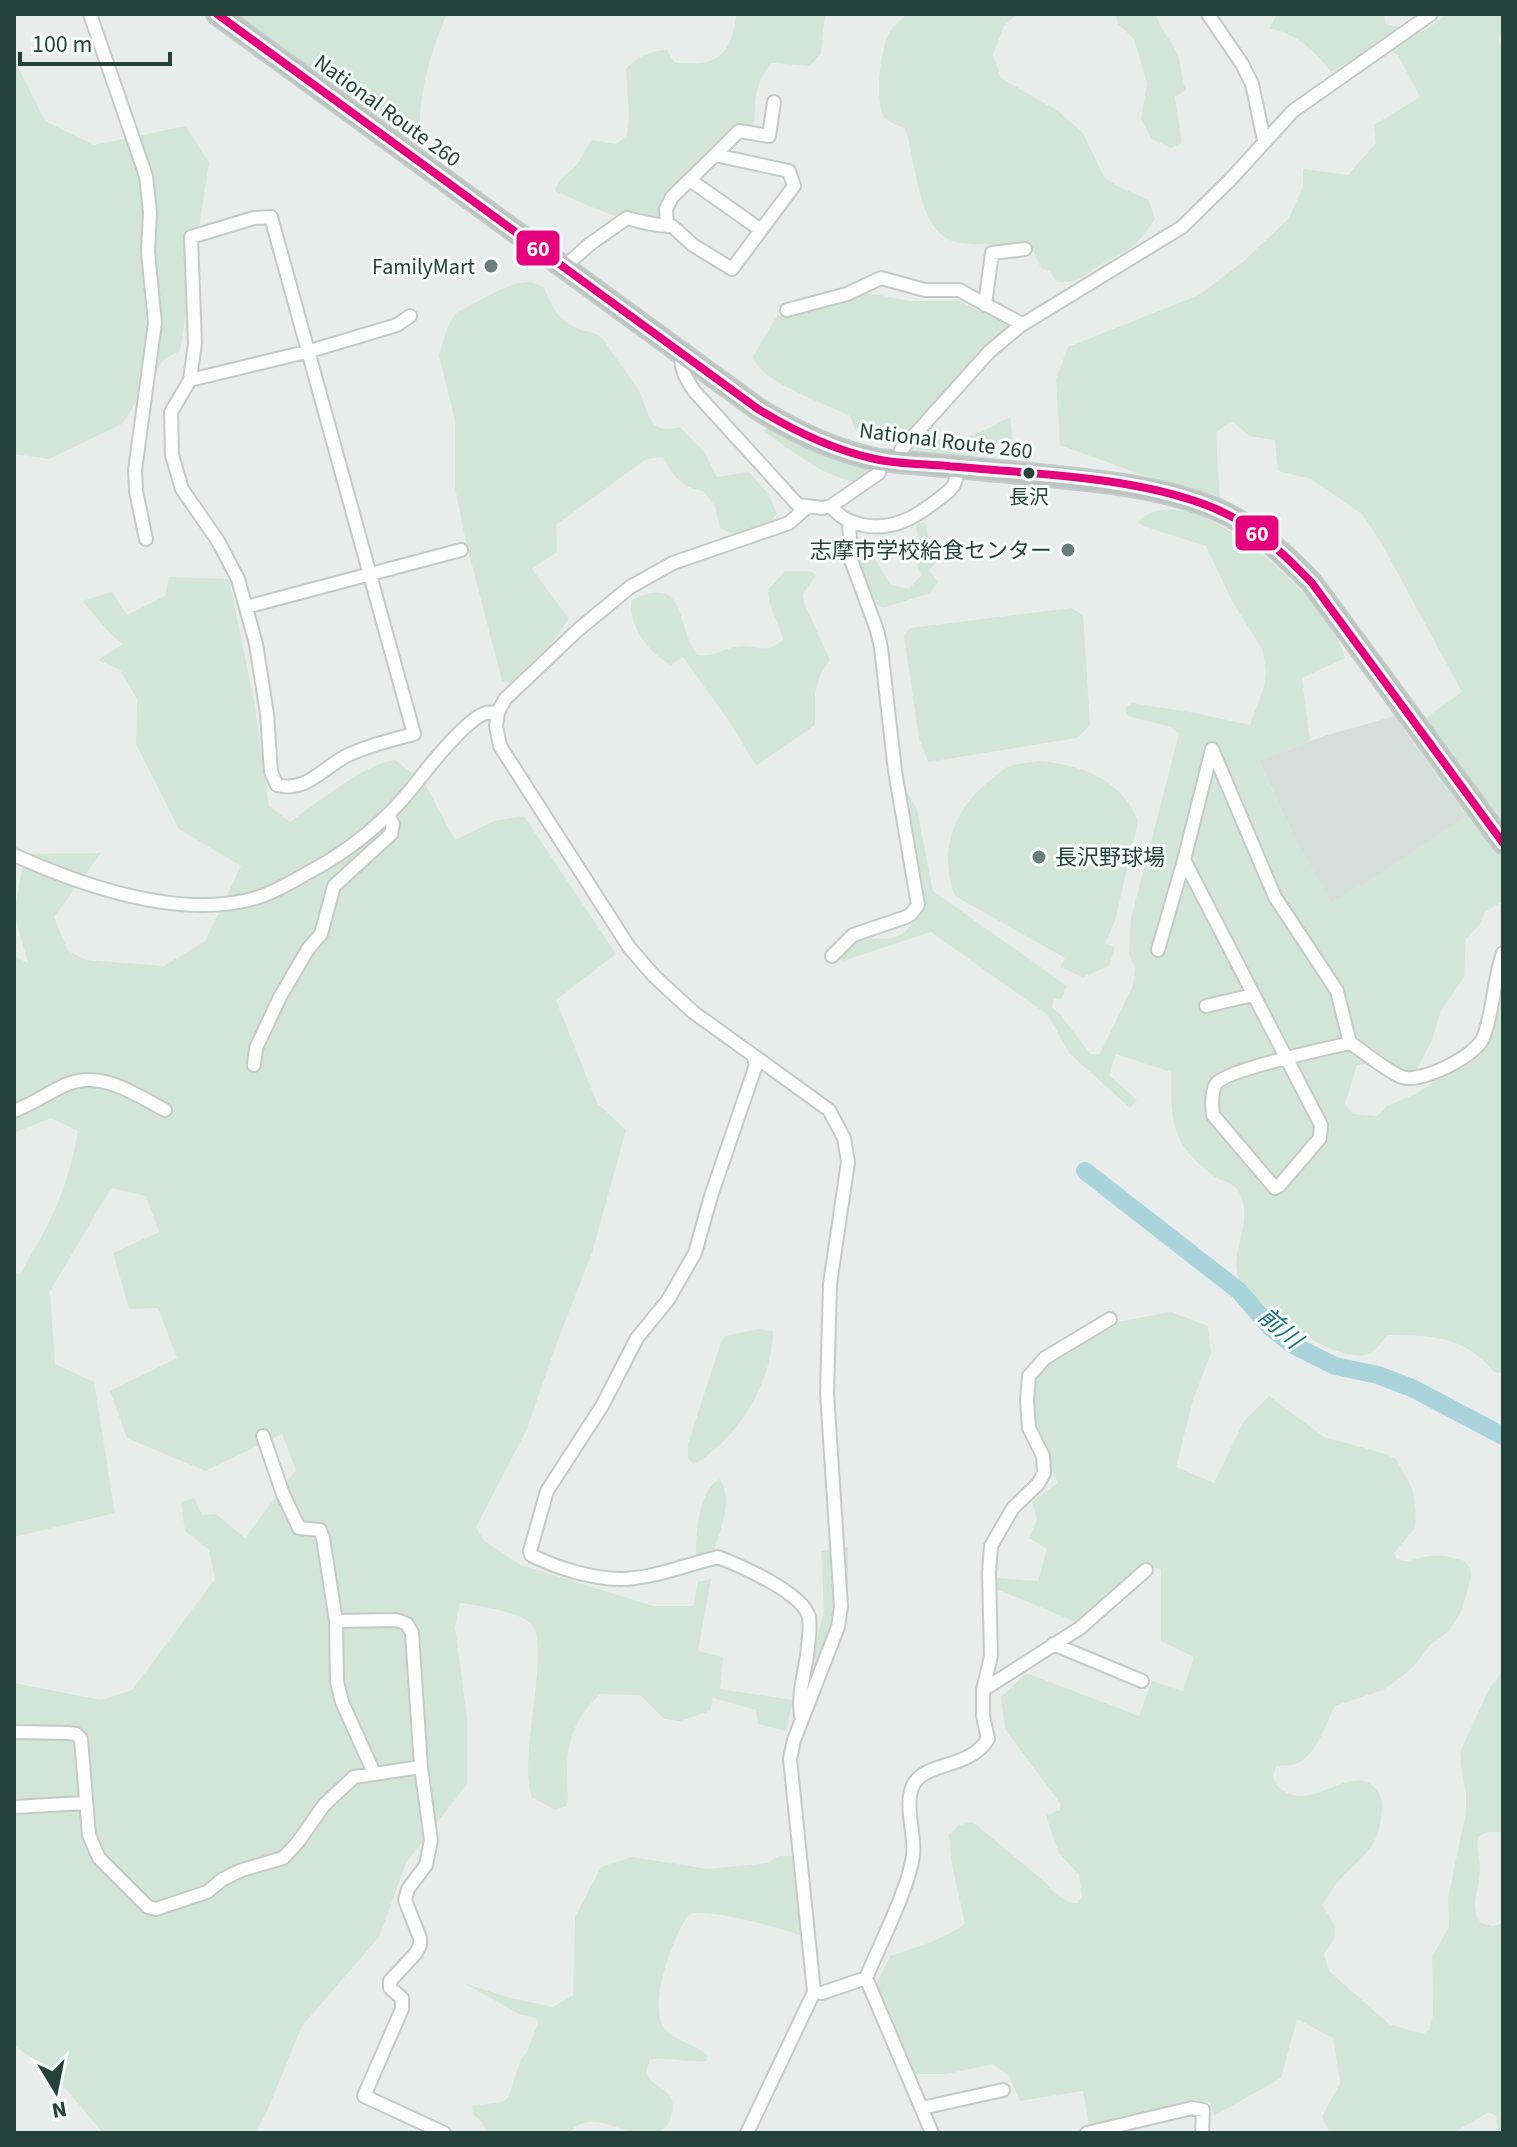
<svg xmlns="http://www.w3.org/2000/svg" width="1517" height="2147" font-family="'Source Sans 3','Noto Sans JP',sans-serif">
	<rect width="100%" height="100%" fill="#e8edeb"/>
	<path fill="#d6dedb" d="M1395,716L1426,762L1467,816L1384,872L1331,903L1295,839L1259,761L1324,736Z"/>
	<path fill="#d1e6d8" d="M236,14H447C431,51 418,94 420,134L411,142Z
		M736,14H825L821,53L810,66L772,63C754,82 756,99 754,123L736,126L702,158L668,195L666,231C627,222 592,208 555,191C561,174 566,177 577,164C583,157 585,148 592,140L616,144L627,135L629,117L626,69C637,56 650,51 667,50L674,62C716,68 732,56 736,14Z
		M907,14H1017L1004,26L993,55L1001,78L1058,111L1083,133L1104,177L1117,186L1149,200L1155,219C1135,250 1127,250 1097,267C1080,278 1077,283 1057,282L1049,271L1041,268L1030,245C1007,242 984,246 961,243C916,238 917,161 905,128C898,125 887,123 883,115C875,98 880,42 893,27C897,22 903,19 907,14Z
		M1116,14H1156C1160,32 1177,45 1180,63C1182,73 1182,80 1186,90L1175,97L1182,143L1171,148L1152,139L1141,119L1147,83L1134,39L1118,24Z
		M1277,14H1384L1386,24L1422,32L1448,14H1503V28L1499,38L1503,57V901L1485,912L1480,924L1466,939L1464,977L1441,1011L1432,1040L1417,1069L1403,1073L1385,1062L1357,1065L1345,1104L1353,1114L1377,1116L1387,1106L1416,1094L1480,1049L1497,982L1503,979V1373L1494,1372C1464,1335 1432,1336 1388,1335C1383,1340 1377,1349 1371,1353C1340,1368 1258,1309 1241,1283C1225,1257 1255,1225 1240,1194C1233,1180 1222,1183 1211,1174C1170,1142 1171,1120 1171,1072L1116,1054L1109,1075L1137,1100L1130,1108L1069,1053L1048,1015L931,932L843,961L840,951C866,928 877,946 900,935C909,931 915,918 921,910L900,779L917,809L933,891L1067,986L1061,999L1054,998L1052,1007L1060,1014L1090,1054H1100L1133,985L1135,968L1129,953L1131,918L1179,734L1171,727L1128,716L1125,708L1132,703L1195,713L1250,725L1264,687L1266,669L1262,649L1232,601L1206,546L1143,526L1138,522C1189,468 1335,605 1345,658L1302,678L1310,741L1259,762L1295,839L1331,902L1384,872L1467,816L1426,762L1407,731L1462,692L1382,544L1362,514L1311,479L1278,471L1275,440L1249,436L1232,421L1216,432L1220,503L1060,445L1056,379L1068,347L1199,295L1244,261L1289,218L1303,187V169L1348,175L1376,143L1374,125L1420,97L1398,55L1377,45L1331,72C1316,52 1295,32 1269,29Z
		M14,59L45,121L94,145L186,126L209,163L180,351L164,359L122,424L49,459L14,454Z
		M531,282L544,287C551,307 559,321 579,329C588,333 599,331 605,342C615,358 627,372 637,388C650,408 645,437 680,427L705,453L717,477L749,472L769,495L777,514L769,526L736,536L720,528L715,506L703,491C680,487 674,476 663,457L646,459L556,525L557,552L532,569L569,619L552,643L511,683L502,681L466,542L455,488V421L439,355L448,326L456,313L499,290L518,283Z
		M868,293L910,301H959L1010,326L985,347L904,435L855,429L850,416C827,404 758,382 753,356L777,316L807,311Z
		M1010,417L1013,439L993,444L972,459L910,452L926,438C966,442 974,436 1010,417Z
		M767,428C801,446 834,458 871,468L858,483C816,473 798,454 764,432Z
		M922,522L927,525C925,532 933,552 935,563L929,570L938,582L930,593L883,608C864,599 862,574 859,555L871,553L891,585L909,589L921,575L917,565L925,555C924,544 916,536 916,525Z
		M785,571H810L816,575L803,594L804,603L830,660L820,675L815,693V725L756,766L731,724L683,657L671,665C648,652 630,629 631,601C689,571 675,629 698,655C713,657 721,650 735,647C752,643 768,657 783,639C778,621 769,609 768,590Z
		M169,577L229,579L254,701L269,806L290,822C317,803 364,764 395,760L425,784L455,840L494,821L524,816L616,954L556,1000L597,1103L626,1130L592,1253L556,1345L527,1429L476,1527L484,1541L521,1565L653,1606H693L698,1582L711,1579L698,1651L723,1657L720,1689L793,1700L786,1731L758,1724L756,1710L713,1698L710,1711L680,1721L664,1719L640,1695L600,1694C565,1729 566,1753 568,1800L566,1806L555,1810L532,1797C517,1759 552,1646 531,1624C520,1612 477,1605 460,1603L455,1627L467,1717V1784L406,1863L379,1937L302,2026L265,2116L254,2133H103L55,2076L14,2045V1683L101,1700L132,1690L215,1579L209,1550L185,1531L181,1502L194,1498L202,1515L216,1514L245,1538L296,1470L282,1434L205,1471L127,1438L110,1391L177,1358L158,1308L129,1309L113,1253L159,1232L146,1196L111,1188L50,1291L55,1364L94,1382L115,1513L14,1537V1274H20C51,1222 67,1192 78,1131L51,1118L14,1133V956L28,963L14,913L25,854L101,853L54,917L68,951L86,960L164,966L205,941L241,866L179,829L136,744L137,699L120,670L98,660L123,644C108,635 95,614 82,601L112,592L127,615L165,596Z
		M1071,608L1083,615L1090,725L1077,738L928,762L919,738L904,636L910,628Z
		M1040,761C1081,765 1122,779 1138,821L1115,921L1105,943L1115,947L1109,966L1083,977L1060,967L1065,958L955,896C938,854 953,810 988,782C994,778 1001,770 1008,767C1017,763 1030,763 1040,761Z
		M1171,1312L1208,1326L1211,1353L1193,1400L1176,1467L1214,1483L1244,1421L1269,1396L1324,1437L1386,1454L1396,1459L1413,1490L1416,1517L1415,1528L1394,1553L1397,1559C1410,1564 1417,1557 1430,1556C1442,1554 1453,1558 1465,1561L1470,1568L1471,1578L1461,1612L1450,1630L1430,1645L1415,1665L1400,1678L1383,1690L1335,1706C1325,1725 1318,1754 1296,1764C1291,1766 1282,1765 1276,1766C1273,1775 1272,1782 1280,1788C1312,1815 1347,1764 1373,1786C1380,1792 1382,1799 1382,1807C1380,1844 1369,1851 1344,1875C1336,1883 1329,1895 1322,1905C1337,1927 1341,1932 1324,1954L1329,1971L1389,2024L1423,2034L1430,2029L1433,2014L1432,1957L1449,1927L1448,1898L1466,1812V1792L1462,1775L1460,1752L1490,1687L1503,1671V1832H1487L1478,1837C1476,1849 1480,1859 1480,1871C1480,1890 1468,1906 1481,1923L1493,1926L1503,1923V2133H1498L1496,2116L1489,2112L1453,2133H1330L1322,2117L1340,2083L1333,2038L1297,2019L1281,2078L1214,2116L1210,2103L1194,2100L1089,2127L1083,2091L1020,2101L1009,2076L993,2064L947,2074H916L904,2055L876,1985L890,1956C917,1947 942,1940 965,1924L951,1860L949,1834L959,1825L973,1822L1046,1883C1052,1892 1067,1904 1078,1903L1082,1897L1079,1875L1059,1853L1047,1819V1815L1060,1810V1803L1005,1729L1001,1697L1026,1673L1139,1716L1152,1681L1183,1691L1194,1657L1161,1641V1569L1145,1566L1076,1622L994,1588L997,1578L1038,1581L1047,1549L1029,1538L1037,1520L1032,1502L1058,1483L1033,1428V1377L1046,1360L1111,1323Z
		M758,1329L773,1331C773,1381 737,1440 694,1464L688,1459V1444L721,1342L725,1336Z
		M720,1479C734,1501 720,1531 713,1553L696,1555C695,1535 700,1487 720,1479Z
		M848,1547V1605L823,1680L807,1676L824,1611L821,1551Z
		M778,1856H794L803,1936C780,1928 711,1908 689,1914C674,1935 646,2007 665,2029C676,2042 696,2044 708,2056L706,2061C686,2063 668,2056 649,2060C649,2063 647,2070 647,2073C652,2091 682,2087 670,2119C669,2124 664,2131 658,2133C628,2143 594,2103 569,2133H487L482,2122L473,2114L472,2106L502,2102L508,2098L521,2059L527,2052L538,2023L536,2018L519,2014L464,1983L510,1998L553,2007L573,1995L575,1917L601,1867L632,1857L708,1869L768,1863Z"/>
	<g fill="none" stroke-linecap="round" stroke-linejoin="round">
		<path stroke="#a9d4db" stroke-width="18" d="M1085,1171L1239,1291L1270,1327L1293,1345L1335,1366L1378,1375L1412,1388L1503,1436"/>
		<defs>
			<path id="minor" d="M90,14L146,176L150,212L148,252L155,323L135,470L136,491L146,539
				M1208,14L1242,64L1252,84L1264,140
				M715,155L739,131L769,136L774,102
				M690,180L761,230
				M271,217L414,734C391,740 369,745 348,755C323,767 307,793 277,785L271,772L267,714L256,644L238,579L218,541L182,489L172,455L171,412L190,380L195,343L191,237L254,218Z
				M563,268L590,244L627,218C642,222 656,226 672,226L693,245L732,269L794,186L789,171L715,155L672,197L666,209L667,226
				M985,305L992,253L1025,249
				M787,310L847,294L881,278L925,290H959L1022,324
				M682,352C679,368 686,379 695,392L798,505L822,508L831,506L879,473
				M190,380L310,351L397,325L410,316
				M901,450L989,352L1020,326L1182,227L1230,180L1293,111L1431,14
				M831,506C840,518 848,521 863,525C898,532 923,512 949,491L954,485L959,468
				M246,607L461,550
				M1212,749L1184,860L1321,1125L1320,1138L1279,1186L1275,1188L1213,1115C1212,1106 1211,1092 1216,1084C1225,1070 1329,1048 1350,1043
				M1212,749L1275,897L1337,991L1350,1043C1365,1052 1386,1071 1402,1077C1420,1084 1476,1056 1483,1038C1494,1012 1493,980 1503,953
				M14,855C83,886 181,920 256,898C276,892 293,881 311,871C352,849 384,823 413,787C426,770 467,718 486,713C489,712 494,713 498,712
				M1158,950L1184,860
				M832,956L853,935L906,917L911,914L918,905L895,771L881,648L877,630L851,560L849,522
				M1206,1006L1253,995
				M753,1055L756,1065L711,1196L695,1253L668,1300L637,1338L602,1406L547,1491L530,1551L531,1555C557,1568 592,1579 621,1579C651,1579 689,1564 718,1557C741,1566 803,1593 809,1617C811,1629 808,1643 807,1655C804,1676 798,1694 801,1716
				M254,1065L256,1048L280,997L308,949L321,934L334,886L391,834L393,824L389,817
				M14,1111C32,1104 48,1093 65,1085C101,1069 134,1094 165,1110
				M263,1436L283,1494L299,1528L320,1530L323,1538L336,1621L337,1682L342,1702L374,1773
				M336,1621L397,1620L407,1624L412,1633L421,1767L431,1840L426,1865L408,1889L405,1900L420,1938V1945L416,1953L390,1981V1988L402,1998V2009L364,2096L444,2133
				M1053,1644L1142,1681
				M983,1690L1080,1628L1146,1570
				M14,1732L68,1733L76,1734L81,1739L89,1835L99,1858L148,1907L156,1909L207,1892L223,1879L242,1870L283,1858L298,1842L324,1805L354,1777L421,1767
				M14,1807L85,1803
				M814,1992L822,1993L866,1978
				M922,2108L1003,2090
				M747,2133L814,1992L790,1759L794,1740L838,1627L841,1606L827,1393L830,1284L848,1162L844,1138L829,1110L693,1012L654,976L629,947L500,746L496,726L498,712L505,699L579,629L630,587L673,563L789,523L807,507
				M932,2133L866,1978C880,1944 908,1890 913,1856C916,1834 902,1801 915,1782C929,1762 970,1768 988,1739L983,1716V1690L991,1656L989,1572L991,1546L1013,1508L1038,1484L1044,1473L1043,1456L1029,1428L1027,1400L1029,1376L1045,1358L1110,1319
				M1087,2133L1192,2108L1203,2110L1202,2133"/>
			<path id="highway" d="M217,14L758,409C797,433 833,450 878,460C935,465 992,470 1049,476C1106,482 1162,487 1216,509C1253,525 1284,554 1312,583L1503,843"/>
		</defs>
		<use href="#minor" stroke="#c5cac8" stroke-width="16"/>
		<use href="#highway" stroke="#c3ccc9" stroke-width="24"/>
		<use href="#minor" stroke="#fcfcfc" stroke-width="12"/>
		<use href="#highway" stroke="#bcc4c2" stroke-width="20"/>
		<defs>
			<path id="bus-1" d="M217,14L758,409C794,431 833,450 875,459C898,464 923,464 947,466C1031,474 1139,476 1216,509C1254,525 1284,554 1312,583L1503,843"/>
		</defs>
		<use href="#bus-1" stroke="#f7fbf9" stroke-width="14"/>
		<use href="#bus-1" stroke="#e5007d" stroke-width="8"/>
	</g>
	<g fill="#697e78" stroke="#f7fbf9" stroke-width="3">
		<circle cx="491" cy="266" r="8"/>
		<circle cx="1068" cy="550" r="8"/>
		<circle cx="1039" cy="857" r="8"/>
	</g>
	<circle fill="#24423a" stroke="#f7fbf9" stroke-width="3" cx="1029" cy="473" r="7"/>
	<g text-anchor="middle" stroke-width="6" stroke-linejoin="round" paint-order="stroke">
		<g font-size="20" fill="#24423a" stroke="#f7fbf9">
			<text x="1029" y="504">長沢</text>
		</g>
		<g font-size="22" fill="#24423a" stroke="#f7fbf9">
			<text transform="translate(388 110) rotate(36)" y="8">National Route 260</text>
			<text transform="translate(946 440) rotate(7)" y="8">National Route 260</text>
		</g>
		<g font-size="22" fill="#24423a" stroke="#f7fbf9" text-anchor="end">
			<text x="475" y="274">FamilyMart</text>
			<text x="1052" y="558">志摩市学校給食センター</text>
			<text x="1055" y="865" text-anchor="start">長沢野球場</text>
		</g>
		<g font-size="24" font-style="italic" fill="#1c6f80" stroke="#f7fbf9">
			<text transform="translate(1280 1328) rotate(41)" y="8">前川</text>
		</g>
	</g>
	<g stroke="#f7fbf9" stroke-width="3">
		<rect x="515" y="229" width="46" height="38" rx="8" fill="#e5007d"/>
		<rect x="1234" y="514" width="46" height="38" rx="8" fill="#e5007d"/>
	</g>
	<g font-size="22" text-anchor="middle" font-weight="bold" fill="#fff">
		<text x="538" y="256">60</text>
		<text x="1257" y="541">60</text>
	</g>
	<rect width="1517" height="2147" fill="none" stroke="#24423a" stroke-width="32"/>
	<g transform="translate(56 2091) rotate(170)" stroke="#f7fbf9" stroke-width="6" paint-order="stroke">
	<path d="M0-6L14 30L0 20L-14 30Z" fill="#24423a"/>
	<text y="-12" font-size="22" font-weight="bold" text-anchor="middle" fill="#24423a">N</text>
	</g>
	<path d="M20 52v12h150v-12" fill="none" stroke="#24423a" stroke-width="4"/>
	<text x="32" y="52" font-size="24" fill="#24423a" stroke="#f7fbf9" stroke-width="6" paint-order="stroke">100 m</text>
</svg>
